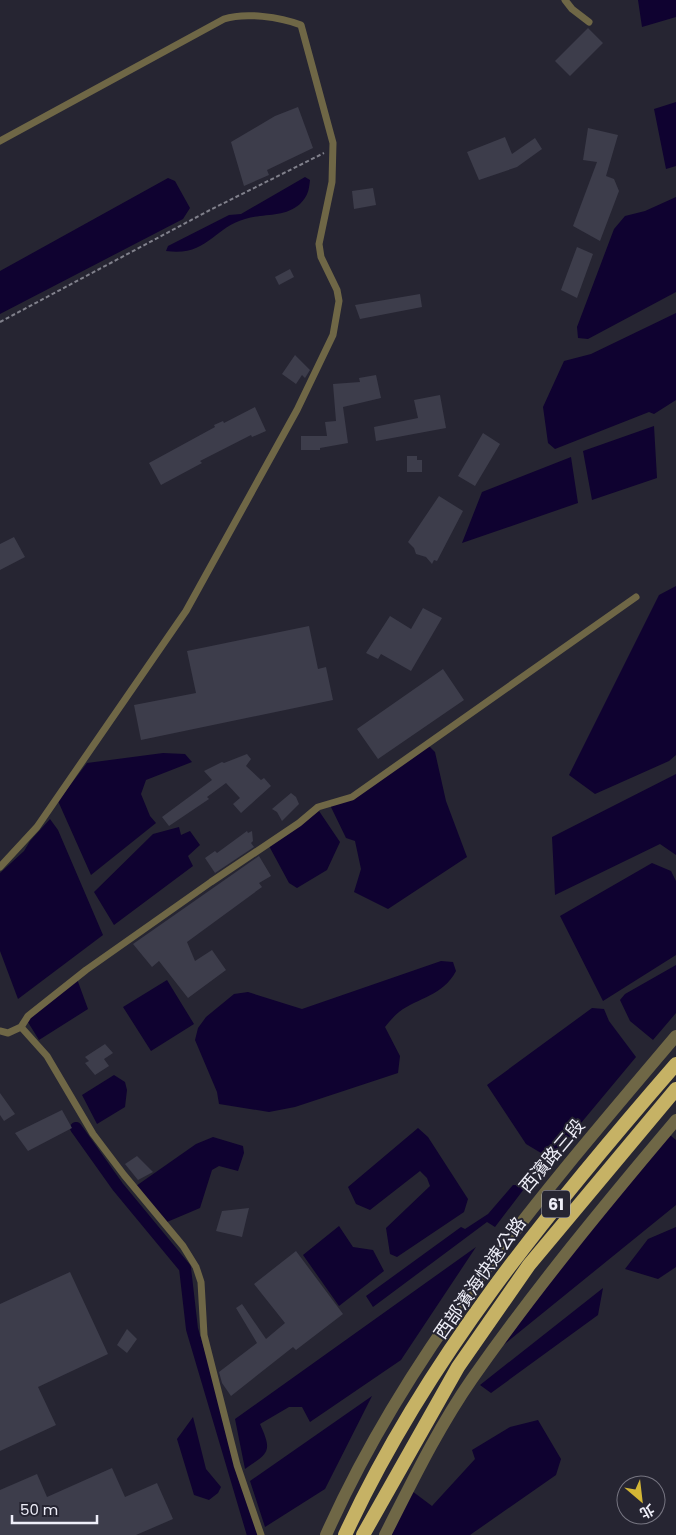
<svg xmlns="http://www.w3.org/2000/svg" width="676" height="1535" font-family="Poppins,'Noto Sans TC',sans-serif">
	<rect width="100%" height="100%" fill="#262532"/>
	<path fill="#0f0230" d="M638,0H676V17L642,27Z
		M676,102V166L666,169L654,109Z
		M305,177L310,180C309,190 308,196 300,204C284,218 264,213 245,219C213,228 207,257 166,251L168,246L229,215L241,214Z
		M168,178L175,181L190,208L183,219L0,314V271Z
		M676,197V292L588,339L578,338L577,327L614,229L625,216L645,211Z
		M676,313V400L654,414L649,412L555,449L548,443L543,407L564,361L591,354Z
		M654,426L657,478L592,500L583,451Z
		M571,457L578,503L462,543L482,492Z
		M676,586V755L669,761L595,794L569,775L659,595Z
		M425,742L435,752L446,801L467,857L388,909L354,892L361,869L355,841L346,838L330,805L344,800Z
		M163,753L185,754L192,762L146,780L141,794L150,816L156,823L91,875L58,801L87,763Z
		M676,774V855L660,844L555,895L552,837Z
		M319,811L340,842L327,870L297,888L289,883L269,846Z
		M50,819L58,830L103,935L18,999L0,951V873L24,851L30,841Z
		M179,827L181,835L190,831L200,845L188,856L193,866L114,925L94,892L153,834Z
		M652,863L671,871L676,881V955L603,1001L560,916Z
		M441,961L453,962L456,971C443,996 419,997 399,1012C394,1016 389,1022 385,1027L400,1056L398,1073L295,1107L269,1112L219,1104L217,1092L195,1040L198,1028L206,1017L234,994L248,992L302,1009Z
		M676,965V1013L653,1040L630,1021L620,1000L625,994Z
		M77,979L88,1009L39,1040L26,1019Z
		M167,980L194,1024L151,1051L123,1007Z
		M592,1008L604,1009L609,1021L636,1057L551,1159L526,1144L487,1085Z
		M114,1075L125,1082L127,1090L125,1107L97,1124L82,1095Z
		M418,1128L428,1137L468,1199L464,1212L397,1257L390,1254L386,1228L430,1186L427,1178L420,1171L370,1210L356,1204L348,1187Z
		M670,1135L676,1140V1205L496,1351L497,1338Z
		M213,1137L243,1146L244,1153L238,1171L219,1166L212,1170L200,1208L167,1222L136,1186L196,1144Z
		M513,1185H527L495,1227L487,1222L373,1307L366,1296L461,1227L465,1229L488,1214Z
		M339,1226L353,1247L373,1250L384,1271L339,1306L303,1255Z
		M676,1227V1267L658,1279L625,1269L648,1239Z
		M476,1247L401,1360L310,1422L302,1407H289L260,1424C272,1451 270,1452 245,1469L235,1419Z
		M603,1288L598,1315L491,1393L480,1385Z
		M372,1396L325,1489L265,1527L250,1481Z
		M193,1417L206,1469L221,1487L218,1493L209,1500L194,1495L177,1439Z
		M538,1420L561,1459L556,1475L470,1535H388L408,1488L432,1506L475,1459L472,1450L510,1427Z"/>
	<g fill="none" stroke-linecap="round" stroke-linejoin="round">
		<path stroke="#0f0230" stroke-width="12" d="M76,1128L118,1187L185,1268L192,1329L253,1535"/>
	</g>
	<path fill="#3d3d4b" d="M588,28L603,43L570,76L555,61Z
		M298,107L313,148L267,170L269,175L244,186L231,142L275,116Z
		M588,128L618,135L606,176L614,179L619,191L600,241L573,226L597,162L583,160Z
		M505,137L512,154L535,138L542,149L517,167L479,180L467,152Z
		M373,188L376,205L354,209L352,191Z
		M577,247L593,254L577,298L561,290Z
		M290,269L294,277L279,285L275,277Z
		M420,294L422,307L360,319L355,305Z
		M295,355L310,370L305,378L302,375L296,384L282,374Z
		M376,375L381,398L343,407L348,443L320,448V450H301V436H327L325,422L336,421L333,384L360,382L359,378Z
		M440,395L446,428L376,441L374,427L418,418L414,400Z
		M255,407L266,431L252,437L251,435L200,461L202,463L161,485L149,463L215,427L214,425L223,421L224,423Z
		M483,433L500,444L475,486L458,476Z
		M407,456H417V460H422V472H407Z
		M439,496L463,511L437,561L434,560L432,564L426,557L416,554L414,548L408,542Z
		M14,537L25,557L0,570V544Z
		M423,608L442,618L411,671L381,654L378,659L366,653L390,616L411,629Z
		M309,626L318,669L326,667L333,700L141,740L134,705L196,693L187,651Z
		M443,669L464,700L378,759L357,729Z
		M247,754L251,759L246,766L261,780L264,778L271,786L241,813L233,804L240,798L226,783L207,797L209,799L169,826L162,817L212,780L204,771L222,762L224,763Z
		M291,793L296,797L299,804L282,821L277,812L272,809Z
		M247,831L248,833L252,831L253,841L251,843L254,847L215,873L205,858L215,851L217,853Z
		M259,856L271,876L259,883L262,887L187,942L195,961L212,950L226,970L188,998L159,961L152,967L133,944Z
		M105,1044L113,1053L104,1059L109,1066L95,1075L85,1063L89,1061L85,1057Z
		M0,1093L15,1114L4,1121L0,1115Z
		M62,1110L72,1128L28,1151L15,1133Z
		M137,1156L153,1172L138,1180L125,1164Z
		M249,1208L242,1237L216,1231L222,1211Z
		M296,1251L343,1314L296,1350L293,1347L231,1396L222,1383L219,1372L257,1343L236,1308L242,1304L266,1339L285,1323L254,1284Z
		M70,1272L108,1354L38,1387L56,1425L0,1451V1304Z
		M127,1329L137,1339L127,1353L117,1345Z
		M112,1468L125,1497L157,1483L173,1519L136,1535H0V1490L37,1474L47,1497Z"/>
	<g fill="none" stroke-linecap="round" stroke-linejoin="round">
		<path stroke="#81818c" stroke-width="2" stroke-dasharray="4 2.5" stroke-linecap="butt" d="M0,322L210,210L324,153"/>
		<path stroke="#6f6746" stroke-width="7" d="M565,0L572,9L589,22
			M0,141L224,19C245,12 280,17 301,25L333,143L332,182L319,244L321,257L337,290L339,301L333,335L297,410L186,611L37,827L0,867
			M21,1027L47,1056L93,1134L124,1175L183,1246L196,1267L201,1282L204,1335L237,1465L261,1535
			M0,1031L8,1033L21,1027L28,1016L86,970L211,882L299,823L318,807L352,797L636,597"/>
		<path stroke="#6f6746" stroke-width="12" d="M326,1535C410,1346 544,1192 676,1036
			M385,1535C412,1482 438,1428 472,1379C535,1289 605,1204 676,1120"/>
		<path stroke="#c6b265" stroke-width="14" d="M345,1535C426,1359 550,1209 676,1064
			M363,1535L458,1367L529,1265L676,1089"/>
	</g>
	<g text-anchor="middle" stroke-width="4" stroke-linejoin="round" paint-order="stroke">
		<rect fill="#262532" stroke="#b2b2bd" stroke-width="1" x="542" y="1190.5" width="28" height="27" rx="4"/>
		<g font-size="16" font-weight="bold" fill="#eeeef8">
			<text x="556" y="1210">61</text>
		</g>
		<g font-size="18" fill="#eeeef8" stroke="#262532">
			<text transform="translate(552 1156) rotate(-50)" y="6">西濱路三段</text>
			<text transform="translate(480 1278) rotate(-55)" y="6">西部濱海快速公路</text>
		</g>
	</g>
	<g transform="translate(641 1500) rotate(152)"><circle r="24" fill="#262532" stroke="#767581"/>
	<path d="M0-4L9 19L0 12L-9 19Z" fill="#d3b635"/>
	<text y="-8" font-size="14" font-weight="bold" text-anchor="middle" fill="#eeeef8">北</text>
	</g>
	<path d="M12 1515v8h85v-8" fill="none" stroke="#eeeef8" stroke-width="2.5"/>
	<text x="20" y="1515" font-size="15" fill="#eeeef8" stroke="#262532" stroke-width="4" paint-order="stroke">50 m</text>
</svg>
